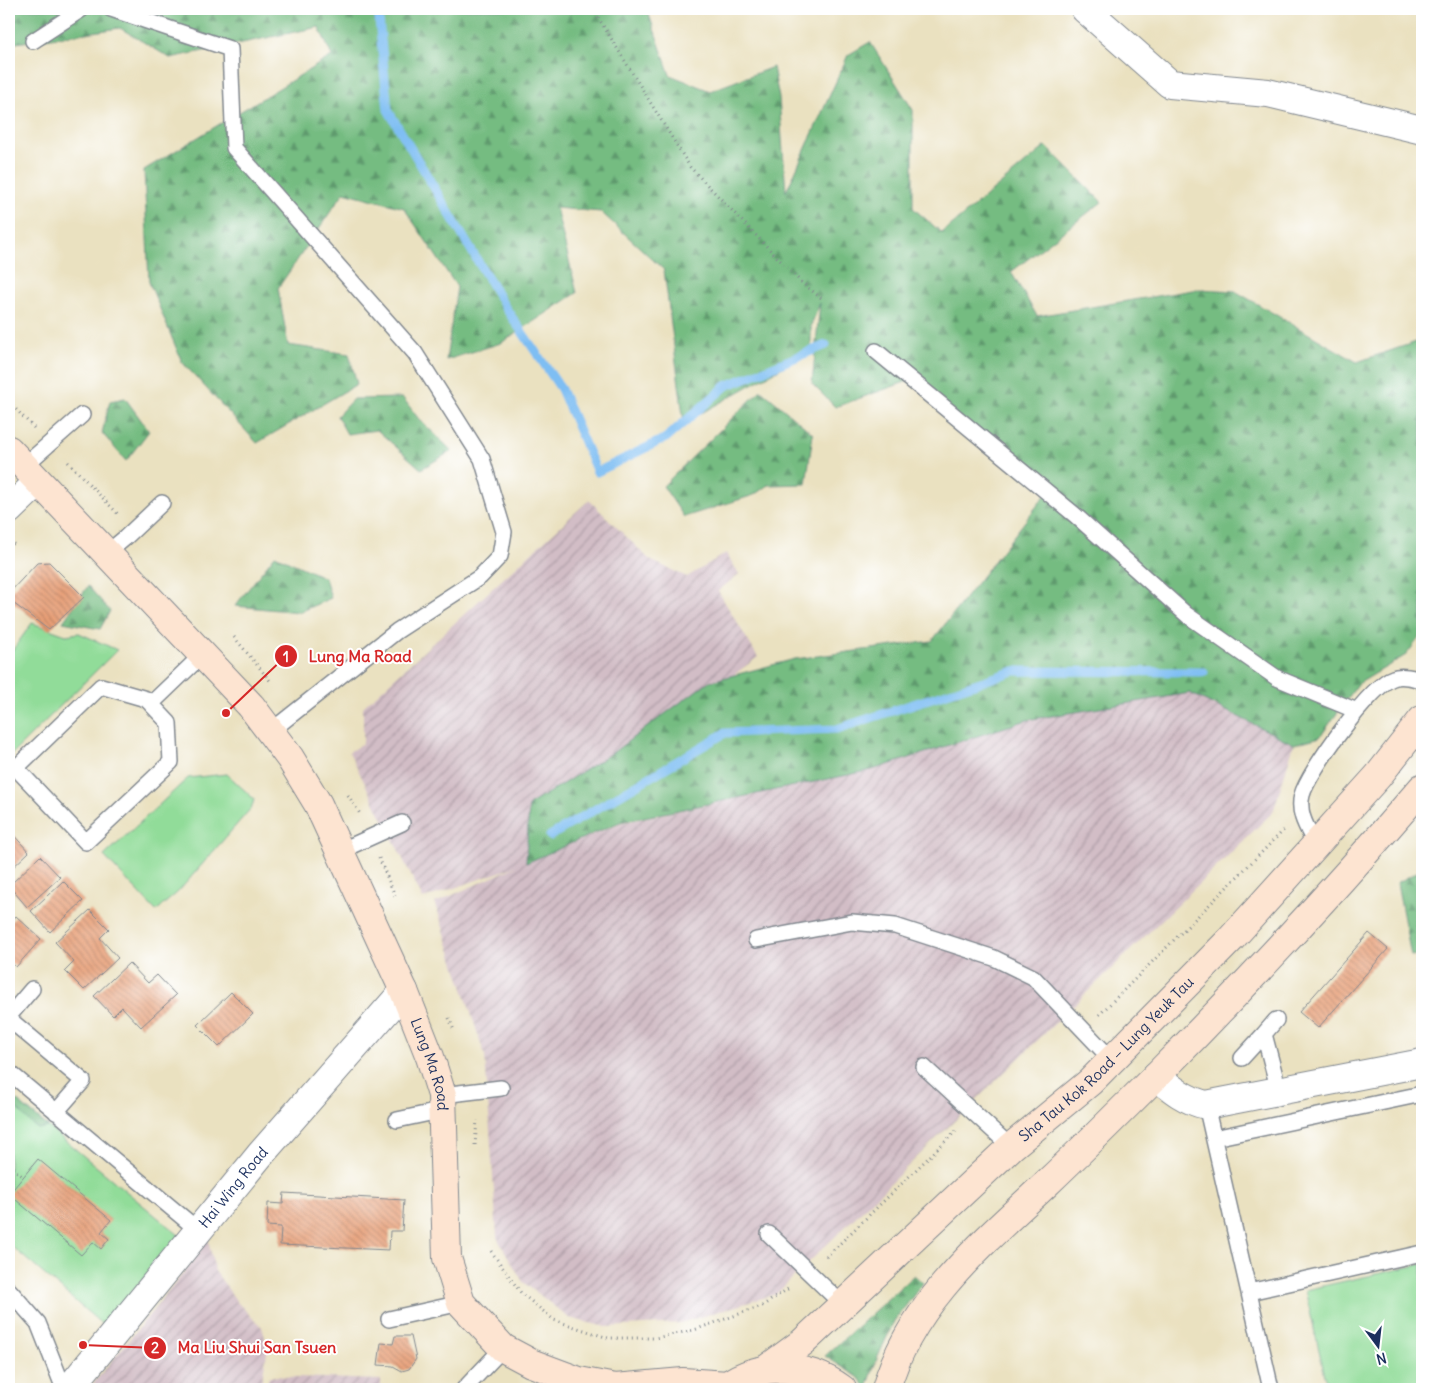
<svg xmlns="http://www.w3.org/2000/svg" width="1431" height="1398" font-family="Delius,sans-serif">
	<defs>
		<pattern id="industrial-furrows" width="10" height="10" patternUnits="userSpaceOnUse" patternTransform="scale(1.25)"><rect width="10" height="10" fill="#d2bdc6"/><path d="M-1 1l2-2M0 10L10 0M9 11l2-2" fill="none" stroke="#aa9aa4"/></pattern>
		<pattern id="forest-firs" width="22" height="20" patternUnits="userSpaceOnUse" patternTransform="scale(1.25)"><rect width="22" height="20" fill="#74bc81"/><path d="M5 1l3.5 6h-7zM16 11l3.5 6h-7z" fill="#5e996d"/></pattern>
		<pattern id="building-back-hatch" width="6" height="6" patternUnits="userSpaceOnUse" patternTransform="scale(1.25)"><rect width="6" height="6" fill="#e79d74"/><path d="M-1 5l2 2M0 0l6 6M5-1l2 2" fill="none" stroke="#ba8062"/></pattern>
	</defs>
	<rect width="100%" height="100%" fill="#fff"/>
	<filter id="ink" filterUnits="userSpaceOnUse"><feTurbulence type="fractalNoise" baseFrequency=".02" numOctaves="2"/><feDisplacementMap in="SourceGraphic" scale="10" xChannelSelector="R" yChannelSelector="G"/><feConvolveMatrix kernelMatrix="1 2 1 2 8 2 1 2 1" color-interpolation-filters="sRGB"/></filter>
	<filter id="wash" filterUnits="userSpaceOnUse"><feTurbulence type="fractalNoise" baseFrequency=".0096" numOctaves="4" result="noise"/><feDisplacementMap in="SourceGraphic" scale="20" xChannelSelector="R" yChannelSelector="G"/><feGaussianBlur stdDeviation="1.12" result="paint"/><feColorMatrix in="noise" values="0 0 0 0 0 0 0 0 0 0 0 0 0 0 0 0 0 1.4 0 .05"/><feComposite in="paint" operator="in"/></filter>
	<g filter="url(#wash)">
		<rect width="100%" height="100%" fill="#eae1c0"/>
		<path fill="url(#industrial-furrows)" d="M589,500L650,560L687,577L726,553L739,574L718,591L758,657L528,826L526,863L620,823L872,770L1042,715L1190,693L1294,744L1273,812L776,1294L680,1323L606,1327L569,1318L523,1282L500,1243L497,1237L485,1056L435,903L517,866L423,899L349,752L363,743V707Z
			M208,1239L215,1271L238,1303L262,1327L268,1348L260,1389L180,1387L172,1389H89L194,1260Z
			M269,1376L381,1380V1389H266Z"/>
		<path fill="#91dc99" stroke="#56867c" d="M32,623L66,635L79,633L117,650L9,757V655Z
			M227,774L254,799L252,807L178,892L156,911L104,856L188,778Z
			M9,1094L180,1236L104,1326L9,1244Z
			M1422,1264V1389H1328L1305,1290Z"/>
		<path fill="url(#forest-firs)" stroke="#487670" d="M9,9H647L670,75L710,91L773,67L779,98L786,192L848,55L870,42L913,110V208L942,233L1046,146L1102,202L1011,272L1037,316L1199,289L1235,291L1357,362L1422,340V634L1406,655L1358,684L1320,737L1294,744L1190,693L1027,720L872,770L620,822L526,863L529,805L615,751L708,682L795,659L932,641L1047,493L911,380L835,407L812,384L820,303L811,325V351L684,423L664,270L601,212L556,208L577,293L501,343L446,360L457,287L404,208L344,192L278,288L288,345L349,354L357,384L257,443L182,362L149,282L144,170L332,56L319,27L170,58L120,28L9,44Z
			M761,390L813,434L806,484L768,485L754,495L684,517L663,486Z
			M125,398L149,431L126,461L102,433L110,401Z
			M403,398L418,418L452,451L421,469L377,430L347,434L337,416L353,399Z
			M275,555L325,578L331,598L299,612L235,606Z
			M88,586L110,611L100,629L63,622Z
			M1422,869V954L1411,956L1397,883Z
			M9,1094L48,1127L38,1129C26,1121 21,1110 9,1103Z
			M914,1275L923,1283L894,1321L876,1361L867,1388L858,1377L825,1356Z"/>
		<g fill="none" stroke-linecap="round" stroke-linejoin="round">
			<path stroke="#7ebef3" stroke-width="9" d="M378,9L388,110L505,307L561,389L597,472L666,438L726,386L826,345
				M550,836L725,733L837,729L1014,671L1204,672"/>
		</g>
		<g id="blocks">
			<path fill="url(#building-back-hatch)" d="M49,562L84,597L49,630L9,600V593L37,563Z
				M10,831L29,852L9,871V832Z
				M40,856L60,877L27,907L9,886Z
				M63,881L83,901L50,932L31,911Z
				M90,910L109,929L100,938L118,958L84,990L65,971L74,962L55,942Z
				M16,916L41,939L16,967L9,961V924Z
				M1369,933L1388,949L1318,1028L1299,1012Z
				M129,963L148,983L157,975L176,995L141,1027L122,1007L113,1016L94,996Z
				M231,992L253,1014L219,1047L197,1025Z
				M38,1159L111,1220L101,1232L109,1239L101,1249L93,1242L81,1255L9,1194Z
				M284,1193L404,1200L402,1231H390L389,1250L280,1245L281,1227L267,1226L268,1203L283,1204Z
				M395,1336H411L416,1359L409,1369L402,1371L393,1366L378,1365L381,1343L393,1344Z"/>
		</g>
	</g>
	<g filter="url(#ink)">
		<use href="#blocks" fill-opacity="0" stroke="#82888f" stroke-width="1"/>
		<g fill="none" stroke-linecap="round" stroke-linejoin="round">
			<defs>
				<path id="lane" d="M111,9L230,49L234,148L415,353L482,459L504,532L500,556L480,577L397,631L271,731
					M33,41L82,9
					M876,351L1075,515L1187,615L1277,678L1357,711
					M24,466L82,415
					M107,553L125,538L162,503
					M151,704L146,699L101,686L16,768L86,842L171,762L169,723L151,704L203,654
					M1316,845C1308,829 1297,814 1302,795C1308,772 1371,685 1393,678C1400,675 1416,677 1422,682
					M340,851L402,823
					M756,940L852,922L895,926L994,958L1033,977L1112,1060
					M9,1016L32,989
					M9,1019L83,1081L56,1112
					M1264,1034L1276,1020
					M1242,1058L1264,1034L1279,1091
					M924,1067L1011,1147
					M9,1072L199,1231
					M442,1095L501,1088
					M1206,1105L1271,1389
					M397,1120L444,1110
					M1214,1138L1422,1094
					M769,1234L843,1305
					M9,1290L38,1323L64,1389
					M1249,1292L1422,1253
					M389,1319L461,1303
					M464,1389L503,1348"/>
				<g id="street">
					<path d="M1085,9L1170,84L1268,93L1422,130"/>
					<path d="M9,510L38,482"/>
					<path d="M1156,1076C1172,1089 1185,1100 1206,1105L1422,1063"/>
					<path id="s1" d="M69,1389L260,1155L404,991"/>
				</g>
				<g id="secondary">
					<path id="s2" d="M9,450L251,706L290,758L318,804L404,991L430,1057L442,1095L447,1258L461,1303L503,1348L531,1363L579,1381L615,1388L683,1382L728,1385"/>
					<path id="s3" d="M765,1370L803,1342L1011,1147L1090,1082L1231,939L1378,776L1422,720"/>
					<path d="M722,1389C757,1361 807,1363 842,1389"/>
					<path d="M886,1389C910,1303 984,1242 1047,1183C1084,1148 1121,1111 1157,1075C1249,982 1337,887 1422,788"/>
				</g>
			</defs>
			<use href="#lane" stroke="#82888f" stroke-width="18"/>
			<use href="#street" stroke="#82888f" stroke-width="30"/>
			<use href="#secondary" stroke="#82888f" stroke-width="30"/>
			<path stroke="#82888f" stroke-width="3" stroke-dasharray="1 4" stroke-linecap="butt" d="M593,9L690,167L801,282L821,298
				M9,402L34,428
				M68,462L118,514
				M9,541L15,545
				M234,637L272,683
				M348,795L360,814
				M379,858L396,898
				M1099,1015L1284,830
				M449,1018L454,1030
				M475,1145L477,1120
				M9,1165L23,1177
				M491,1251L521,1293L554,1320L608,1338H655L694,1330L762,1306L791,1287
				M826,1257L958,1129"/>
			<use href="#lane" stroke="#fff" stroke-width="15"/>
			<use href="#street" stroke="#fff" stroke-width="28"/>
			<use href="#secondary" stroke="#fde4d1" stroke-width="28"/>
		</g>
	</g>
	<g text-anchor="middle" stroke-width="4" stroke-linejoin="round" paint-order="stroke">
		<g font-size="15" fill="#1b2f5e" stroke="#fff">
			<text dy="5" stroke="none"><textPath href="#s3" startOffset="462">Sha Tau Kok Road – Lung Yeuk Tau</textPath></text>
			<text dy="5" stroke="none"><textPath href="#s2" startOffset="755">Lung Ma Road</textPath></text>
			<text dy="5" stroke="none"><textPath href="#s1" startOffset="260">Hai Wing Road</textPath></text>
		</g>
	</g>
	<path fill="none" stroke="#d62828" stroke-width="2" d="M226 713L286 656M83 1345L155 1348"/>
	<g fill="#d62828" stroke="#fff" stroke-width="2">
		<circle cx="226" cy="713" r="5"/>
		<circle cx="83" cy="1345" r="5"/>
		<circle cx="286" cy="656" r="12"/>
		<circle cx="155" cy="1348" r="12"/>
	</g>
	<g font-size="15" text-anchor="middle" font-weight="bold" fill="#fff">
		<text x="286" y="662">1</text>
		<text x="155" y="1353">2</text>
	</g>
	<g font-size="16" text-anchor="middle" font-weight="bold" fill="#d62828" stroke="#fff" stroke-width="4" stroke-linejoin="round" paint-order="stroke">
		<text x="360" y="662">Lung Ma Road</text>
		<text x="257" y="1353">Ma Liu Shui San Tsuen</text>
	</g>
	<rect width="1431" height="1398" fill="none" stroke="#fff" stroke-width="30"/>
	<g transform="translate(1378 1346) rotate(165)" stroke="#ffffff" stroke-width="4" paint-order="stroke">
	<path d="M0-4L9 19L0 12L-9 19Z" fill="#1b2f5e"/>
	<text y="-8" font-size="14" font-weight="bold" text-anchor="middle" fill="#1b2f5e">N</text>
	</g>
</svg>
